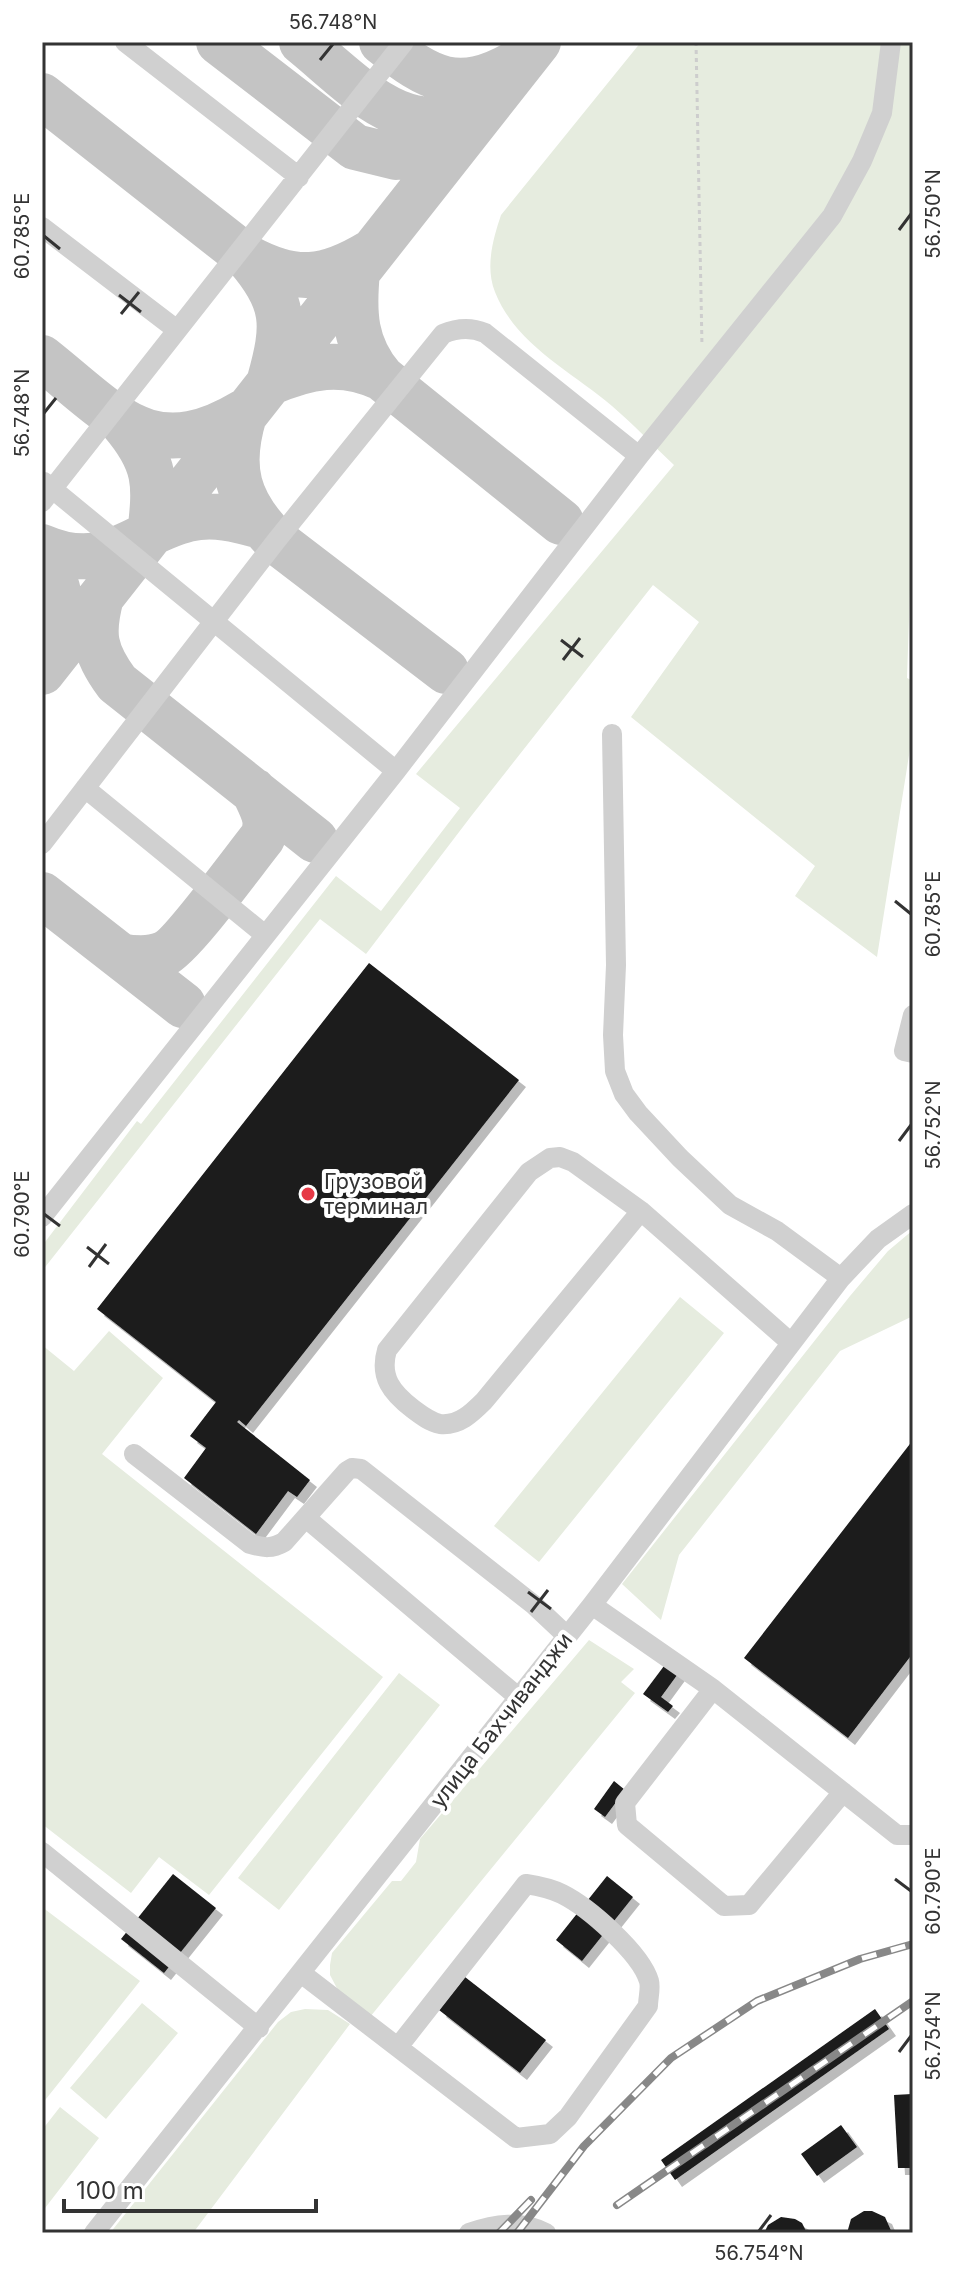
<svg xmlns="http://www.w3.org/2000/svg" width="955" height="2275" font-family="Inter,sans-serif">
	<defs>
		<filter id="shadow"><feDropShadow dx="7" dy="7" stdDeviation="0" flood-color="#0004"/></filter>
	</defs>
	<rect width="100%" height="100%" fill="#fff"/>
	<path fill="#e6ecdf" d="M641,42H913V501L907,678L913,681V730L877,957L795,896L815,866L631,717L699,622L653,585L472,815L366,954L320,919L42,1271V1246L137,1121L141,1124L336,876L381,911L460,808L416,774L674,465C653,445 633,424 612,406C571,371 516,345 495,292C485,267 493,239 501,215Z
		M913,1230V1316L840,1351L679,1555L661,1620L622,1584L850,1296L888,1251Z
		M680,1297L724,1333L539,1562L494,1526Z
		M109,1331L163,1378L102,1454L383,1677L209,1895L159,1857L131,1893L42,1824V1345L74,1371Z
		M589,1640L634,1669L621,1682L635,1693L370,2017L340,1994L330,1975V1965L332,1953L392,1881H401L416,1862L420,1839Z
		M399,1673L440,1705L279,1910L238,1878Z
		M42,1907L140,1981L42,2104Z
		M142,2003L178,2033L106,2119L70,2088Z
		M305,2009L328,2010L350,2024L193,2233H110L278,2022L291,2012Z
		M60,2107L99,2138L42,2212V2130Z"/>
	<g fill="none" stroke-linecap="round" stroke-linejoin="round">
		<path stroke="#c4c4c4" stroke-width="46" d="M219,42L355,147L396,157L431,153L459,141
			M302,42C355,85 409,150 481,104
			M382,42C430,80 458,96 516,63
			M42,96L248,258C295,283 325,280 370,253
			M248,258C286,302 285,326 270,380
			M357,271C353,313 354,345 382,378L561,522
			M42,358C113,414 150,468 244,412
			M269,383C308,366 342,359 382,378
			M244,415C228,468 237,502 276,541L446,671
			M122,422C157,463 156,484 150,535
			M42,547C107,575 132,533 188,519C213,513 237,519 261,526
			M42,556C65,592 64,619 52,658
			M101,597C91,634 94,652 117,683L315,840
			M42,672L538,42
			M42,895L183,1005
			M120,956C135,959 150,960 164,954C182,946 245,859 262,838C271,821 261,807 254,791"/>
	</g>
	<path fill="#1a1a1a" filter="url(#shadow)" d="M369,963L519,1080L246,1426L239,1420L237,1422L310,1480L297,1497L288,1491L256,1534L184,1478L206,1448L190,1436L216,1402L97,1309Z
		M913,1440V1653L848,1738L744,1658Z
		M667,1662L680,1671L661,1697L673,1706L668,1712L643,1694Z
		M614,1781L625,1790L605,1817L594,1809Z
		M173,1874L216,1908L164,1973L121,1939Z
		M607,1876L633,1897L582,1961L556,1940Z
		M465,1977L546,2040L520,2073L439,2010Z
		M875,2009L889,2029L675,2180L661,2160Z
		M912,2094L913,2168H898L894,2095Z
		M841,2125L857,2147L817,2176L801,2154Z
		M864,2211H872L885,2217L892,2233H847L851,2219Z
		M781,2217L795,2219L802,2223L807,2233H764L768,2225Z"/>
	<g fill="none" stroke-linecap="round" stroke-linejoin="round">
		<path stroke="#cdcdcd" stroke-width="3" stroke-dasharray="4 4" stroke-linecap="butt" d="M696,42L702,346"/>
		<path stroke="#d0d0d0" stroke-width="20" d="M125,42L299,177
			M42,227L177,330
			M44,482L396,771
			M42,502L404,42
			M612,734L616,965L613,1035L615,1071L624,1094L638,1113L680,1158L730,1205L777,1231L841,1278
			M85,788L265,935
			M42,844L276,541L443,334C457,328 471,327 485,333L639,456
			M913,1015L904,1051L913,1053
			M641,1211L484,1401C472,1413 459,1426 440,1424C430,1422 421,1415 413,1409C392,1393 379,1377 387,1350L529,1172L550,1158L560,1157L573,1162L641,1211L790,1342
			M42,1217L396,771L639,456L832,216L862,161L882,113L891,42
			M134,1454L250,1544C264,1548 272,1549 284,1542L347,1471L352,1468L361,1469L534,1605L567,1636
			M306,1518L518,1697
			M592,1605L713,1689L897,1835H913
			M713,1689L625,1803L627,1825L724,1906L749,1905L843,1792
			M42,1852L259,2028
			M301,1973L516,2138L550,2134L568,2117L648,2006C648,1998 651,1988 649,1981C641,1953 588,1907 562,1894C550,1888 539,1886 526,1884L398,2047
			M94,2233L592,1605L841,1278L878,1239L913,1214
			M469,2233C495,2224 521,2220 546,2233"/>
		<defs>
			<path id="rail" d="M617,2205L913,2001
				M499,2233L531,2200
				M517,2233L584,2146L671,2058L757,2001L860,1959L913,1944"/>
		</defs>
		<use href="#rail" stroke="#888" stroke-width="8"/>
		<use href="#rail" stroke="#fff" stroke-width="5" stroke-dasharray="15" stroke-linecap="butt"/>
	</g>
	<path fill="none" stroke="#333" stroke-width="3" d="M320,60L333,44M899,230L911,214M44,236L60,249M119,295L141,312M121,314L139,292M44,413L56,398M561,640L583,657M563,660L580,638M895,901L911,914M899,1141L911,1125M44,1214L60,1226M87,1247L109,1264M89,1267L106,1244M528,1592L551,1609M531,1612L548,1590M895,1879L911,1891M899,2052L911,2036M759,2231L771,2215"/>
	<circle fill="#e63946" stroke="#fff" stroke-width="3" cx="308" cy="1194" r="8"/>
	<g text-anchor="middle" stroke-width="8" stroke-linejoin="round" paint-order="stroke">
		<g font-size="22" fill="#333" stroke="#fff" text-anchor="start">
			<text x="324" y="1189">Грузовой<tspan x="324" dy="25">терминал</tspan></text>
		</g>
		<g font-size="22" fill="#333" stroke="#fff">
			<text transform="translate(501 1720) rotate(-52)" y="8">улица Бахчиванджи</text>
		</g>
	</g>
	<rect width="955" height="2275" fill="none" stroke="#ffffff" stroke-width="88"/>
	<path d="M64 2199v12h252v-12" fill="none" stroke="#333333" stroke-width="4"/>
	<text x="76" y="2199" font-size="24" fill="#333333" stroke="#ffffff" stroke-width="6" paint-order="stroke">100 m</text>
	<rect x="44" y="44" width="867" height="2187" fill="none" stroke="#333" stroke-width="3"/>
	<g font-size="20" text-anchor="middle" fill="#333">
		<text x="333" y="29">56.748°N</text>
		<text transform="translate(933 214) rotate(-90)" y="7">56.750°N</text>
		<text transform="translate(22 236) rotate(-90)" y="7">60.785°E</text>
		<text transform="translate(22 413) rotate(-90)" y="7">56.748°N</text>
		<text transform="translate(933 914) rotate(-90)" y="7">60.785°E</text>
		<text transform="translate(933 1125) rotate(-90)" y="7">56.752°N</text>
		<text transform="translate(22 1214) rotate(-90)" y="7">60.790°E</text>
		<text transform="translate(933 1891) rotate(-90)" y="7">60.790°E</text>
		<text transform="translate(933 2036) rotate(-90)" y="7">56.754°N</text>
		<text x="759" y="2260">56.754°N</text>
	</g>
</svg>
